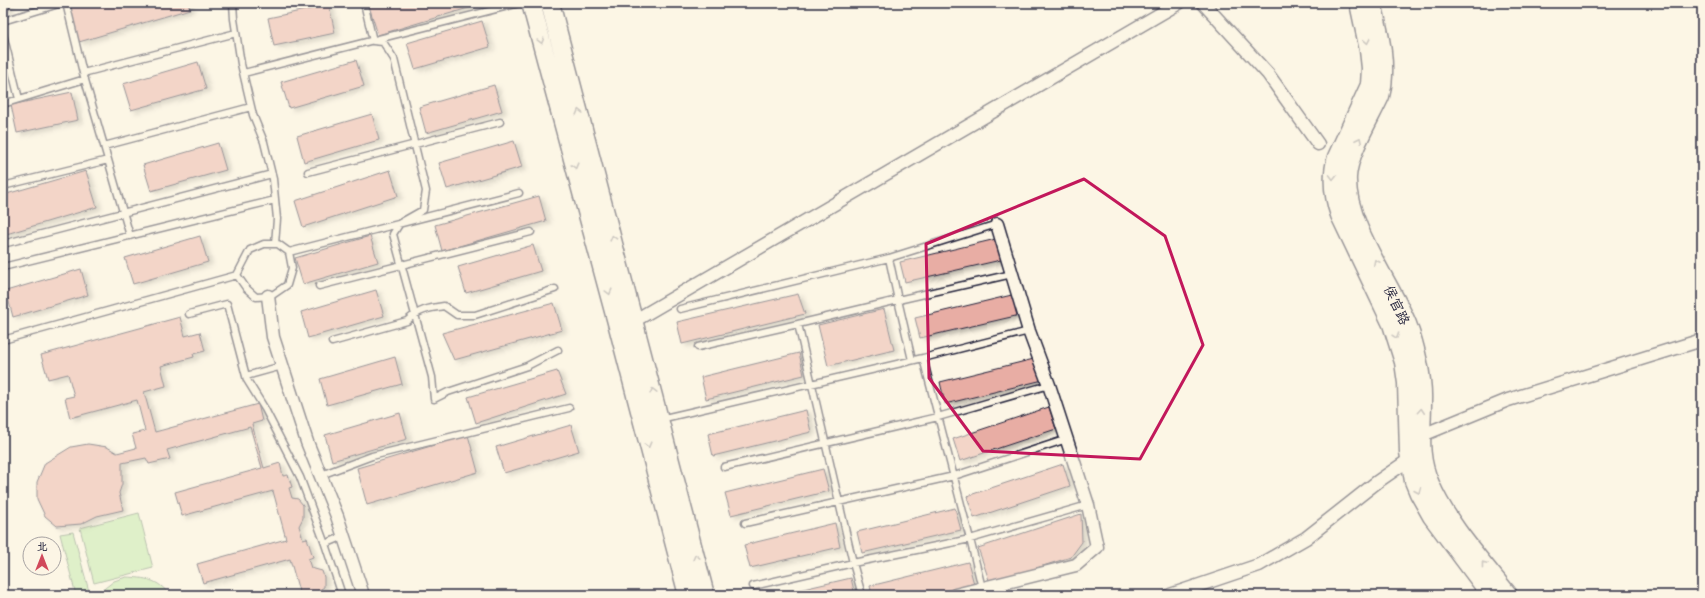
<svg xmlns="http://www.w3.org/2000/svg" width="1705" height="598" font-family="Dekko,'LXGW WenKai TC',sans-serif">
	<defs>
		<filter id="shadow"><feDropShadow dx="4.5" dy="2.5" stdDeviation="2" flood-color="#0004"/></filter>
	</defs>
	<rect width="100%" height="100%" fill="#fcf5e5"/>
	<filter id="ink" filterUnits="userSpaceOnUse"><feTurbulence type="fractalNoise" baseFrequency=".025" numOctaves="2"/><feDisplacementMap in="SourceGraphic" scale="8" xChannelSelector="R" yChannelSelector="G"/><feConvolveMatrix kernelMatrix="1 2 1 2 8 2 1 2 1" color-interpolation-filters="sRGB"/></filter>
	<g filter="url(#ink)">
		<path fill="#bce8a6" stroke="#6f8570" d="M139,513L153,568L94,583L80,528Z
			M73,532L90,595H76L60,534Z
			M126,577C146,578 157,579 170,595H96L114,581Z"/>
		<path fill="#e8ada4" stroke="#22223b" filter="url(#shadow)" d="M3,3H8L10,9L3,11Z
			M78,3H188L190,9L79,42L69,6Z
			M368,3H485L378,35Z
			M329,5L335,33L274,46L268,18Z
			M482,21L490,47L415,69L407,43Z
			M356,60L364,86L289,108L281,82Z
			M198,62L206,89L131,110L123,84Z
			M494,85L502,111L426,133L419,107Z
			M72,92L78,120L17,133L11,105Z
			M372,114L379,140L304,162L297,136Z
			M514,141L522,167L447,189L439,163Z
			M218,143L226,170L151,191L143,165Z
			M390,170L398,196L303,227L295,201Z
			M86,171L97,207L3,235V195Z
			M539,196L546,221L442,251L435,225Z
			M200,236L208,262L133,284L125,258Z
			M370,236L378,262L303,284L295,258Z
			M1000,238L1005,259L905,282L900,262Z
			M533,245L541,271L466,293L458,267Z
			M81,269L88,295L13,317L6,291Z
			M376,290L384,316L308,338L301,312Z
			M798,294L805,314L682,344L677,322Z
			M1016,294L1020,315L920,338L915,318Z
			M554,303L562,330L454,360L442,333Z
			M884,309L894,350L828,366L818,325Z
			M180,317L185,336L200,332L205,351L193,354L194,357L161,366L166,386L144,392L155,432L258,404L262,421L252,424L264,468L280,463L283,476L288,475L292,487L289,488L292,498L298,499L303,505V518L299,526L303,539L307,538L313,557L308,559L311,568L322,571L324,577V587L318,591L319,595H300L290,559L203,583L197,564L286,539L273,491L182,516L175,492L262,468L250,427L167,450L170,459L149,464L146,458L122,463V484L119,493L123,510L97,516L81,524L57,526L45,516L37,499V482L45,463L71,447L88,444L107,447L117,453L136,448L132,434L145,431L137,400L70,418L65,398L74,396L68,374L48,379L41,355Z
			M799,353L804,375L706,399L701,377Z
			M395,357L402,384L327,405L320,379Z
			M1038,358L1043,380L945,404L940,382Z
			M557,371L566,394L476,423L468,397Z
			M1049,407L1056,429L960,461L953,439Z
			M806,410L811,432L713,456L708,434Z
			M400,413L407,439L332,461L325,435Z
			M571,425L579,451L504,473L496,447Z
			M468,435L478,472L367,505L357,468Z
			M1063,464L1070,486L974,518L967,496Z
			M823,469L829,491L731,515L725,493Z
			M955,508L961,530L862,553L857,532Z
			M1081,514L1082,542L1071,557L990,583L978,548Z
			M835,523L840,547L750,568L744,545Z
			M968,562L974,584L929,595H872L870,586Z
			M851,578L855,595H777Z"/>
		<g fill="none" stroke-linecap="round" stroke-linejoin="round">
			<defs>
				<path id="lane" d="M66,3L83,73L130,236
					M233,3L234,19L241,64L253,115L264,142L273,179L277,219L275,244
					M364,3L373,41L383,42L394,59L426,191L423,210L400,223L393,234L432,377L434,399L448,392L527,366L558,350
					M3,21L62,3
					M3,34L19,99
					M83,73L236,33
					M244,73L520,3
					M3,104L85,79
					M104,146L251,107
					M308,172L500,122
					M3,186L108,160
					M997,224L889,258L898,300L1012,274
					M3,244L272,174
					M289,252L519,193
					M3,267L275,200
					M319,286L531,232
					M680,309L889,258
					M189,314L227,304L247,380L265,409L300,477L325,544L342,595
					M3,340L237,275L250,250L264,244H278L289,252L292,268L287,285L271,296L256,297L246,288L237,275
					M332,342L407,321C418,310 429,308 444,306L457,315H475L555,289
					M698,347L798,324
					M923,358L1029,331
					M246,376L282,366
					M660,419L923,358L970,539L853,563L862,595
					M724,467L938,417L1049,385
					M321,475L372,456L569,408
					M745,523L954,476L1067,439
					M325,544L344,536
					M753,586L853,563L798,324L898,300L912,360
					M982,588L970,539L1088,505"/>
				<path id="street" d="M1203,3L1268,74L1318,144
					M268,296L273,337L307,442L337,516L363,595
					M627,325L1179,3
					M955,595L1076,565L1097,547L1088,505L1049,385L1029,331L997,224
					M1170,595L1259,565L1306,538L1377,482L1403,464L1410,458L1420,438L1425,434L1508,400L1702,340"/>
				<path id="secondary" d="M531,3L619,330L688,595
					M550,3L705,595
					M1359,3L1369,50L1371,68L1370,85L1337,157C1331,177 1333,195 1340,215L1392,324L1404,362L1407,383L1409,452L1414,481L1419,493L1432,516L1491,595
					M1372,3C1379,33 1388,65 1380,96C1370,118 1348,153 1347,177C1345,223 1389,281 1407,324C1415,345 1423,378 1422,401C1422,430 1417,456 1430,484C1447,524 1481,561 1508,595"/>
			</defs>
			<use href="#lane" stroke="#22223b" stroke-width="9"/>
			<use href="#street" stroke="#22223b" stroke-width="15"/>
			<use href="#secondary" stroke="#22223b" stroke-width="21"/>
			<use href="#lane" stroke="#fcf5e5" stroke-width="6"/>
			<use href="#street" stroke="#fcf5e5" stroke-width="12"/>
			<use href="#secondary" stroke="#fcf5e5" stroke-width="18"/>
		</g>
		<defs><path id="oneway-chevron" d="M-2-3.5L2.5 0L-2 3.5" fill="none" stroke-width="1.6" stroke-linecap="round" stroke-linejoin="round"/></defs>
		<g stroke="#9a9698">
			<use href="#oneway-chevron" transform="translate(541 41) rotate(75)"/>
			<use href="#oneway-chevron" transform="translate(1367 41) rotate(79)"/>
			<use href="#oneway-chevron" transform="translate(579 112) rotate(-105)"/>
			<use href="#oneway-chevron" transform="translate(1359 140) rotate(-65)"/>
			<use href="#oneway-chevron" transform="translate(575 166) rotate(75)"/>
			<use href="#oneway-chevron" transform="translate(1333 177) rotate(91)"/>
			<use href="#oneway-chevron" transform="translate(613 238) rotate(-105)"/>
			<use href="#oneway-chevron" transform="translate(1376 262) rotate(-117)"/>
			<use href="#oneway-chevron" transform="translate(609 292) rotate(75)"/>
			<use href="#oneway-chevron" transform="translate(1396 336) rotate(71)"/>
			<use href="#oneway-chevron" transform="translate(653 391) rotate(-104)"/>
			<use href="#oneway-chevron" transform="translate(1421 411) rotate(-85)"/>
			<use href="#oneway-chevron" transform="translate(648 445) rotate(75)"/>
			<use href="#oneway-chevron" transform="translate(1418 491) rotate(67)"/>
			<use href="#oneway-chevron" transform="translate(696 557) rotate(-104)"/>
			<use href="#oneway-chevron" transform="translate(1484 564) rotate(-128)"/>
		</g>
	</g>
	<path d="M0 0H1705V598H0ZM1084,179L1165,236L1203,345L1140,459L983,451L929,378L926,244Z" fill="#fcf5e5" fill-opacity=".55" fill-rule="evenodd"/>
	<path fill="none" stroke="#c2185b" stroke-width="3" stroke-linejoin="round" d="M1084,179L1165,236L1203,345L1140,459L983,451L929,378L926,244Z"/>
	<g text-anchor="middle" stroke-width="4" stroke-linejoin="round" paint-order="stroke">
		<g font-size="14" fill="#22223b" stroke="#fcf5e5">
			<text transform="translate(1397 305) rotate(65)" y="5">侯官路</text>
		</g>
	</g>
	<rect width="1705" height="598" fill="none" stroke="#fcf5e5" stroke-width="16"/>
	<rect x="8" y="8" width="1689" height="582" fill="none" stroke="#22223b" stroke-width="1.5" filter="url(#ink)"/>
	<g transform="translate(42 556)"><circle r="19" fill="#fcf5e5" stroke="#a5a1a1"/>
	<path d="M0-3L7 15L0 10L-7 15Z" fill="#d1495b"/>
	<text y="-6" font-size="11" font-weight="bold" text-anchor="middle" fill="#22223b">北</text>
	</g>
</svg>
